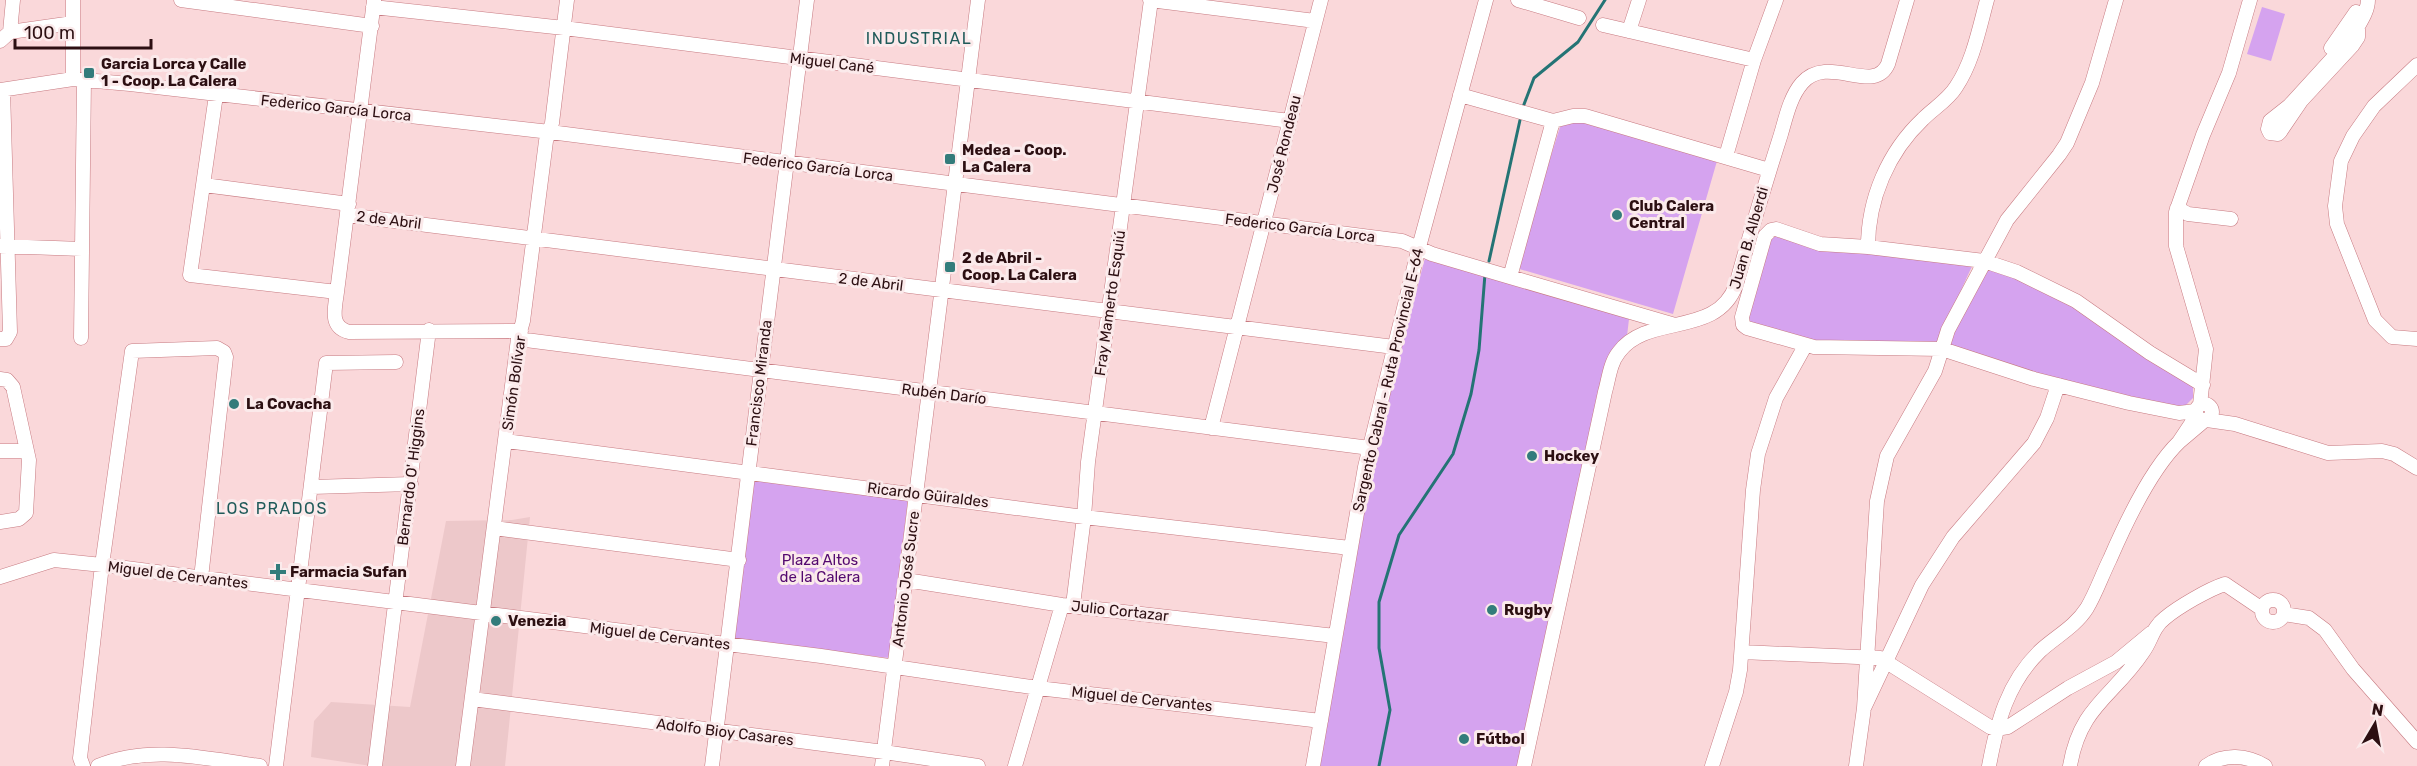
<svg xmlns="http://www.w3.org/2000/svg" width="2417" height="766" font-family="Rubik,sans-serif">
	<rect width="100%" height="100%" fill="#fad8da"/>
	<path fill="#edc8ca" d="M530,517L505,766H371L311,757L314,721L331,702L410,707L446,521L512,520Z"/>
	<path fill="#d5a3ef" d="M2262,7L2285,14L2271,61L2247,54Z
		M1573,120L1717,161L1673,314L1516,268L1560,127Z
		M1775,233L1973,264L1936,345L1809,342L1747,322L1770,236Z
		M1425,258L1629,319L1627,336L1617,344L1520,766H1320L1374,453Z
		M1990,268L2017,278L2070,303L2193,387V398L2185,406L2176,408L2055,382L1951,347L1949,343L1984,269Z
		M751,479L908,498L889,658L732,639Z"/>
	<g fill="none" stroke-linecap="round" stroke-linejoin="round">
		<path stroke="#247475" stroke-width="3" d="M1523,107L1534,78L1578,42L1605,0
			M1489,261L1520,120
			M1379,766L1390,710L1379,648V602L1399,535L1453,454L1471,394L1479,350L1485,274"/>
		<defs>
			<path id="minor" d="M73,0V79
				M181,0L372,26
				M1150,0L1315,21
				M1518,0L1579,18
				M374,1L337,292C335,308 329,327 349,332L521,331
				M373,7L564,28L1290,121
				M1603,25L1754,60
				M2358,27V37L2352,46L2301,101L2280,132L2278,134L2270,133L2268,129L2270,121L2289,106L2352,37C2358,25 2368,13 2368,0
				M1629,31L1639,0
				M10,32L13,0
				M0,41L10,32L73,23
				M2331,48L2356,12
				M2417,65L2374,106L2353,136L2341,161L2335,206L2337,224L2375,320L2392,337L2417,339
				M0,90L73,79L130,84L550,132L1402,241L1432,254L1510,277L1675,325
				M216,95L190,275L337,292
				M1460,95L1553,121L1573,116H1585L1769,170
				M1726,156L1754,60L1776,0
				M204,185L349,204
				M2177,208L2188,214L2231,219
				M347,215L1394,347
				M0,246L82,249
				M1868,247C1868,199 1888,152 1923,119C1934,108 1948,100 1956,87C1973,62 1979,29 1987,0
				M1510,277L1553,121
				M81,338L84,79
				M0,339H6L10,332L3,90
				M518,339L1370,448
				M0,379L7,380L13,387L29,460L26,513L19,519L0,522
				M2196 412a8 8 0 1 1 16 0a8 8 0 1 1-16 0Z
				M2200,405L2206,349L2176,246V212L2203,135L2229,73L2250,0
				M2196,411L2179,413L2129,403L2034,379L1942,349L1814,347L1747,328L1743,325L1742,317L1765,236L1771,230L1776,229L1820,244L1868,247L1984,261L2017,272L2076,301L2150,353L2203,385
				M2197,415L2179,442L2205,420
				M2207,420L2235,424L2328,453L2382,451L2394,454L2417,468
				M1211,428L1321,0
				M506,441L1084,517L1350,548
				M0,451H27
				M312,487L411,484
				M494,528L739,560
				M0,577L54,560L102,565L821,656L1038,688L1321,721
				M906,580L1062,605L1335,636
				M2262 611a11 11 0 1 1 22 0a11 11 0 1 1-22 0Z
				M1073,605L1084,517L1088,462L1151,0
				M2284,614L2309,618L2325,630L2353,669L2417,742
				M1742,652L1880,658L1990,727L1996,729L2008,727L2068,688L2116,662L2151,633
				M472,699L884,752L978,766
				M1864,708L1877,501L1887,456L1935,371L1948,330L2007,220L2059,155L2067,143L2092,83L2116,0
				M83,766L80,758L102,565L132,351L217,348L224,352L226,357L201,578
				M98,766C150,744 207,759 260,766
				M276,766L326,363L396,362
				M375,766L429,330
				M463,766L518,339L523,321L546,141L552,123L567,0
				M712,766L807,0
				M882,766L978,0
				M1015,766L1062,605
				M1313,766L1365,467L1419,247L1486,0
				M1524,766L1605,392C1609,378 1610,363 1619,352C1648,313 1717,338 1736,285C1750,234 1765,184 1781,134C1786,117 1790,97 1802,83C1828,53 1874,96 1888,64L1907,0
				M1712,766L1736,692L1740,670L1753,490L1758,454L1776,398L1805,346
				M1856,766L1864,708L1922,585L1953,537L2034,443L2047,418L2058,385
				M1989,766C1997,723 2007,683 2040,651C2055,637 2075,627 2087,608C2096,593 2102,575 2110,559C2126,522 2151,469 2179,442
				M2070,766C2080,706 2113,697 2143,652C2152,640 2152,628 2165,618C2178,607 2209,589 2225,584L2262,609
				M2206,766C2224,753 2247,755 2265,766"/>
		</defs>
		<use href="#minor" stroke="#c77a81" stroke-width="15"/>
		<use href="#minor" stroke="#fff" stroke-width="14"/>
	</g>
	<g fill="#337c7b" stroke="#fbeaeb" stroke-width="2">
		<rect x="83" y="67" width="12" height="12" rx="3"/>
		<rect x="944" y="153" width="12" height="12" rx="3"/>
		<circle cx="1617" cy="215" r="6"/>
		<rect x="944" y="261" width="12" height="12" rx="3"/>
		<circle cx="234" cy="404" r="6"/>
		<circle cx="1532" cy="456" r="6"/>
		<path d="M275 563h6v6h6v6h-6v6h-6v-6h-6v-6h6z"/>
		<circle cx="1492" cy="610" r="6"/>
		<circle cx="496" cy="621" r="6"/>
		<circle cx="1464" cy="739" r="6"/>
	</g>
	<g text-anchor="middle" stroke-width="6" stroke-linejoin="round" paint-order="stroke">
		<g font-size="15" fill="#2c0f12" stroke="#fbeaeb">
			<text transform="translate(832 63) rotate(7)" y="5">Miguel Cané</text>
			<text transform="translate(336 108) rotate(6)" y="5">Federico García Lorca</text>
			<text transform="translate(1284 144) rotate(-76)" y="5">José Rondeau</text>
			<text transform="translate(818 167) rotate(7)" y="5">Federico García Lorca</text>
			<text transform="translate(389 220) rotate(7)" y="5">2 de Abril</text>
			<text transform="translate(1300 228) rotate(7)" y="5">Federico García Lorca</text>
			<text transform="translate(1749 238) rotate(-74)" y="5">Juan B. Alberdi</text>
			<text transform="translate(871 282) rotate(7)" y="5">2 de Abril</text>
			<text transform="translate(1110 303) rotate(-82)" y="5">Fray Mamerto Esquiú</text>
			<text transform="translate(1388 380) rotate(-77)" y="5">Sargento Cabral - Ruta Provincial E-64</text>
			<text transform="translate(514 383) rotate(-82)" y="5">Simón Bolívar</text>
			<text transform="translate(759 383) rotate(-83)" y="5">Francisco Miranda</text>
			<text transform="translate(944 394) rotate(7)" y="5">Rubén Darío</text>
			<text transform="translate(411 477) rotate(-83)" y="5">Bernardo O' Higgins</text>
			<text transform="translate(928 495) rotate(7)" y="5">Ricardo Güiraldes</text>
			<text transform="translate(178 575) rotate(7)" y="5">Miguel de Cervantes</text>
			<text transform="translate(906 579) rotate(-83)" y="5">Antonio José Sucre</text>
			<text transform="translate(1120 611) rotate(6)" y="5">Julio Cortazar</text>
			<text transform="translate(660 636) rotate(7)" y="5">Miguel de Cervantes</text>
			<text transform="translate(1142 699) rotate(6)" y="5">Miguel de Cervantes</text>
			<text transform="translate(725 732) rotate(7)" y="5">Adolfo Bioy Casares</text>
		</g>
		<g font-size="15" font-weight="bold" fill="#2c0f12" stroke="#fbeaeb" text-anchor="start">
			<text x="101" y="69">Garcia Lorca y Calle<tspan x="101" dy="17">1 - Coop. La Calera</tspan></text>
			<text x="962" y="155">Medea - Coop.<tspan x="962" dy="17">La Calera</tspan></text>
			<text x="1629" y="211">Club Calera<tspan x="1629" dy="17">Central</tspan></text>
			<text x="962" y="263">2 de Abril -<tspan x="962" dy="17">Coop. La Calera</tspan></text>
			<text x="246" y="409">La Covacha</text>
			<text x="1544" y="461">Hockey</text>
			<text x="290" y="577">Farmacia Sufan</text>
			<text x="1504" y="615">Rugby</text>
			<text x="508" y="626">Venezia</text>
			<text x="1476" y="744">Fútbol</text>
		</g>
		<g font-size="15" fill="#54096f" stroke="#fbeaeb">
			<text x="820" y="565">Plaza Altos<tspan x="820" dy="17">de la Calera</tspan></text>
		</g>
		<g font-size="16" letter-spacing="1.5" fill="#205b5a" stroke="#fbeaeb">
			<text x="919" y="44">INDUSTRIAL</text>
			<text x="272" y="514">LOS PRADOS</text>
		</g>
	</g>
	<g transform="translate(2375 724) rotate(10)" stroke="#fbeaeb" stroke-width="4.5" paint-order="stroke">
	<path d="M0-4.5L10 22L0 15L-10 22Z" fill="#2c0f12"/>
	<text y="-9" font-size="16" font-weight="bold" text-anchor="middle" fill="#2c0f12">N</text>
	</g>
	<path d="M15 39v9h136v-9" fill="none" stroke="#2c0f12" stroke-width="3"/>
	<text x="24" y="39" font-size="18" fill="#2c0f12" stroke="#fbeaeb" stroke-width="4.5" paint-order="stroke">100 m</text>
</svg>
